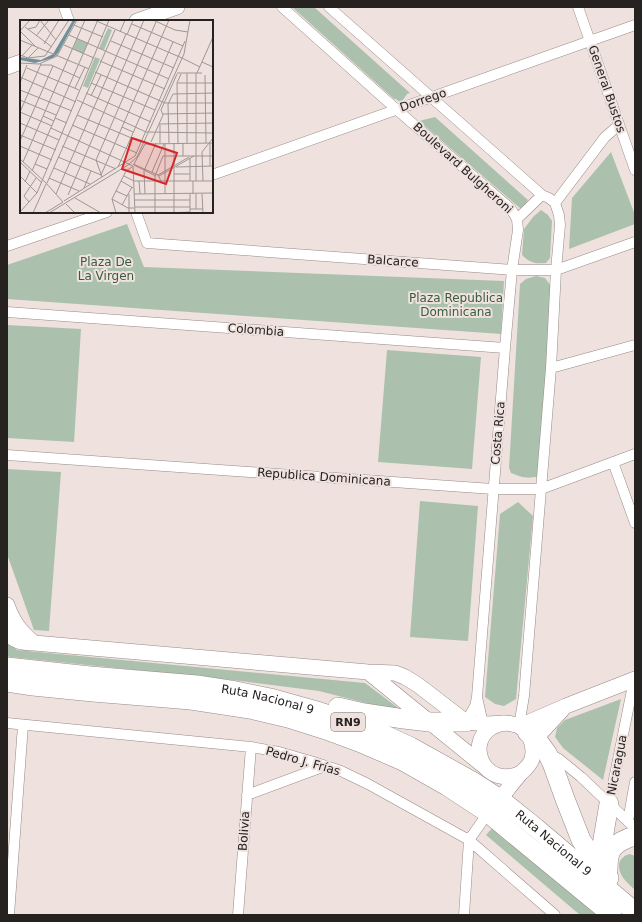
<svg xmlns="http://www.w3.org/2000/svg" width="642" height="922" font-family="'DejaVu Sans',sans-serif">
	<rect width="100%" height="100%" fill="#efe2de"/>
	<path fill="#abc1ad" d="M292,7H314L410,93L407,94L401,103L396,99H394Z
		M435,117L528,200L521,209L419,121Z
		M611,152L635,215V224L569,249L572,198Z
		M541,210L548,215L552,221L550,258L546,263C535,264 530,263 522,255L524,229L533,217Z
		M127,224L144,267L504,281L501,334L7,299V265Z
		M536,276L545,278L551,286L540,476C527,479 523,478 511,473L509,468L520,284L526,279Z
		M7,325L81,329L74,442L7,438Z
		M387,350L481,357L472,469L378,462Z
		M7,469L61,472L49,631L34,630L7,554Z
		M420,501L478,506L468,641L410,637Z
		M518,502L533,516L516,699L504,706L495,704L485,697L500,514Z
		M7,643L17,650L365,683L405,713L319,691L241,681L10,657L7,656Z
		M621,699L603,780L563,748L555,737L557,728L565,720Z
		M494,826L600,915H580L486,835Z
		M630,854L635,856V890C631,886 627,883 624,879C616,869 617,857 630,854Z"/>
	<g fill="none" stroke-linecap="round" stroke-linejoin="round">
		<defs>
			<path id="street" d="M64,7L69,21
				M282,7L396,109L511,209L517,219
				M329,7L542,195
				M578,7L635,170
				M212,175L635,25
				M555,203L605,137L619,125
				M136,212L147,243L512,270H556L635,242
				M7,246L107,212
				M7,312L505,348
				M551,368L635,345
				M7,455L493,489H541L635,454
				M613,462L635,523
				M477,697L483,724L482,729
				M466,722L475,706L477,697L505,348L512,270L518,230L517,219L542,195L549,198L555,203L559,215L560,225L556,270L551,368L524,696L519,726
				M7,723L251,747L279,752L314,762L341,771L368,784L469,840L555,915
				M551,755L559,759L581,777L635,828
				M247,795L325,766
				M609,804L634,680
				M628,821L635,782
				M9,915L23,725
				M238,915L251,747
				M464,915L469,840L488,813"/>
			<path id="secondary" d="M137,21L177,7
				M7,67L21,62
				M7,605C13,622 20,631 34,643
				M7,632C14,642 22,643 34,643L368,672L395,673L405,677L418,685L466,722L488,724L504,723
				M368,672L485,767
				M520,726L566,706L635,679
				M533,744L536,738L562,710
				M494,806C503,796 511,784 521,773C525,769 530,765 532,759C534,751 533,743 529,736C525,729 520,725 512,724C505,722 498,724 492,727C464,744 485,790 521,773"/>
			<g id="highway">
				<path id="s1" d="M7,667L90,676L197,685L236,691L270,698L320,712L356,724L385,735L411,747L472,781L500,799L536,828L635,912"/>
				<path d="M7,682L33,686L93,692L191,700L250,709L288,718L329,731L359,742L403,761L447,786L488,813L612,915"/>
				<path d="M338,707L364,713L404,719L429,722H466"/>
				<path d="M527,732L536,738L547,753L552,763L565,799L581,840L593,858L609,878"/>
				<path d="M608,870C608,864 608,857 611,851C615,843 627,838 635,836"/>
				<path d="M607,874L602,854V845L609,804"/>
			</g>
		</defs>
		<use href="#street" stroke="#968a86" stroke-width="11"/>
		<use href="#secondary" stroke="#968a86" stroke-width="16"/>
		<use href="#highway" stroke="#968a86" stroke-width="20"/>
		<use href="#street" stroke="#fff" stroke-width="10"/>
		<use href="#secondary" stroke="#fff" stroke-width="15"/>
		<use href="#highway" stroke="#fff" stroke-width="19"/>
	</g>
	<g text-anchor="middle" stroke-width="4" stroke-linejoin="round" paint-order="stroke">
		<rect fill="#efe2de" stroke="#625c59" stroke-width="1" x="331" y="713" width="34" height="18" rx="3"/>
		<g font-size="11" font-weight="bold" fill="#262220">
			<text x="348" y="726">RN9</text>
		</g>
		<g font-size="12" fill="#262220" stroke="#efe2de">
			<text transform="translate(607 89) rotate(71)" y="4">General Bustos</text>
			<text transform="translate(423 100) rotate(-19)" y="4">Dorrego</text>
			<text transform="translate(463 168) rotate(42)" y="4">Boulevard Bulgheroni</text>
			<text transform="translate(393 261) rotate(4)" y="4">Balcarce</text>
			<text transform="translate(256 330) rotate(4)" y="4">Colombia</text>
			<text transform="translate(498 433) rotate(-85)" y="4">Costa Rica</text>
			<text transform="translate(324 477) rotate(4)" y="4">Republica Dominicana</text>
			<text dy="4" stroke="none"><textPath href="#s1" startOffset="263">Ruta Nacional 9</textPath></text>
			<text transform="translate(303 761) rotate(16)" y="4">Pedro J. Frías</text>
			<text transform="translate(617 765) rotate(-79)" y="4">Nicaragua</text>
			<text transform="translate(244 831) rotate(-86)" y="4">Bolivia</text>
			<text dy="4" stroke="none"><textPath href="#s1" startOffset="587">Ruta Nacional 9</textPath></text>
		</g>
		<g font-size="12" fill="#365d3c" stroke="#efe2de">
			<text x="106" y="266">Plaza De<tspan x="106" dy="14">La Virgen</tspan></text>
			<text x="456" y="302">Plaza Republica<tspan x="456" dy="14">Dominicana</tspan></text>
		</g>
	</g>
	<g transform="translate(20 20)">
		<rect width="193" height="193" fill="#efe2de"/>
		<path d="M88,8L92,10L84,30L79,28ZM57,19L68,23L63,34L53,29ZM75,37L80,39L68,68L63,66Z" fill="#abc1ad"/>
		<path d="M53,0H56L38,33L33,38L15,43L0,40V37L21,40L33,34Z" fill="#70919b"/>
		<path fill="none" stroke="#9f9592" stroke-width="1" d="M20,0L36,20M74,0L162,38M133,0L155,10L168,12M112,4L163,26M54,5L83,17M5,7L32,27M8,9L16,7L20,0M0,11L15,26M0,11L10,0M100,12L105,0M49,15L149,59M107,15L113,0M16,16L29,0M0,20L69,49M91,21L154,48M24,24L39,0M44,25L74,38M0,35L8,38L25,36L49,0M2,36L12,25M8,38L18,28M162,38L180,47M80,41L145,69M182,42L193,47M0,43L19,44L37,36L57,0M20,45H31L60,58M7,48L59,70M75,52L145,83H193M157,53H182M167,53V123M176,53V161M177,53L193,17M185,55L186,123M0,57L56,82M0,63L7,45M71,63L135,90M157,63H193M55,68L65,47M0,70L52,91M66,73L131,102M71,76L81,55M0,80L36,95M57,80L126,112L193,113M0,92L21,44M0,92L32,106M143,94L193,93M57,95L121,122M23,96L34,101M35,98L47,103M0,103L39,120M139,104L193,103M52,105L117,133M140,105V123M102,107L113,112M31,108L113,146M0,115L36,130M0,121L33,46M131,122L143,95L141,90L157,54M145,123V174M149,123L148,84L153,74L193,73M154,123V193M158,123L157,63L161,54M163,123V136M125,124L193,123M0,126L32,140M42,126L96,149M38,137L81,155M170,138V161M0,139L26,163M0,142L22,163M3,142L65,0M15,144L27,149M113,144L138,155L141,161M114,144L125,124M114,145L136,156M113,146L115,193M190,146V123M98,147L153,22M156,147L193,146M34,148L70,164M12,151L77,2M132,152L144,124M154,154H170M81,155L149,0M138,155L169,137M0,156L17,173M104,156L114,161H193M139,156L174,136M82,157L76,140L136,2M29,158L59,171M101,161L113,168M119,161L120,174M173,161V174M183,161L182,132L193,118M5,162L10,151M26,163L43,182M27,163L95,10M64,168L71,151M96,171L107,176M36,174L106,14M109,174V193M114,174L193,173M125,174L124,151L136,123M170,174V192M176,174V189M182,174L183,193M48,175L124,0M55,178L81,193M92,179L108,188H114M114,180H170M44,181L115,136L165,21M9,182L4,176L16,158M46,184L55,193M102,185L112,167M115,187H170M170,189H183M0,192L17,173L89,0M13,193L26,164M25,193L43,182M29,193L108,145L117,137L164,34L170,0M96,193L92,179L106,151L112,147M135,193V156L143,136H193M147,193L170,192"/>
		<path fill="#d62828" fill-opacity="0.15" stroke="#d62828" stroke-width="2" d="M112,118L157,133L146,164L102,149Z"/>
		<rect width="193" height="193" fill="none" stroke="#262220" stroke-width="2"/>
	</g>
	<rect width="642" height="922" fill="none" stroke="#262220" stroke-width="16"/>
</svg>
